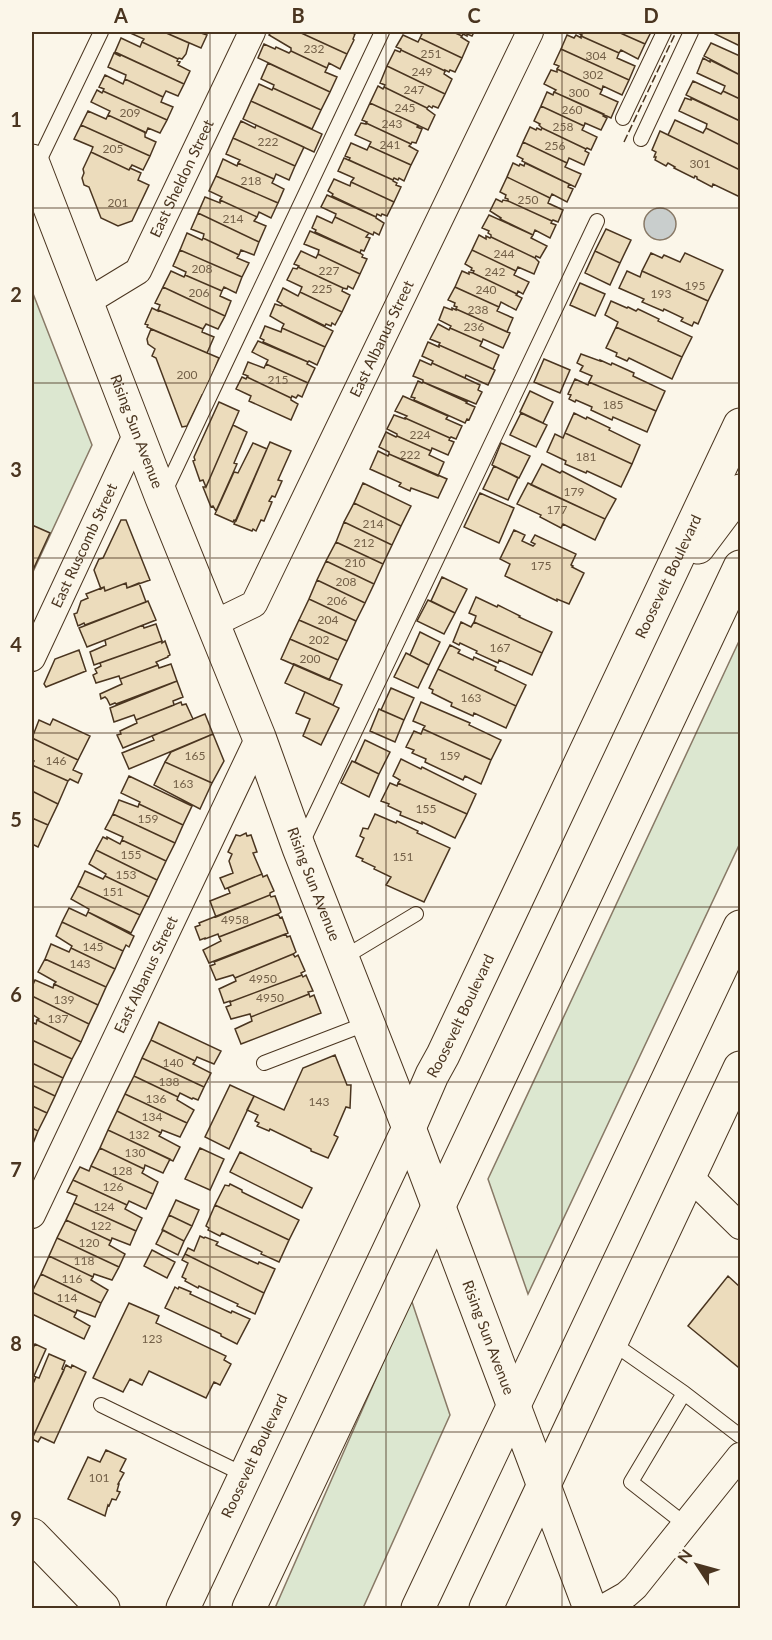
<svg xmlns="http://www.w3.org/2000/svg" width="772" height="1640" font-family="Lato,sans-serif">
	<rect width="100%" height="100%" fill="#fbf6e9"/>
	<path fill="#dce7d0" stroke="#887966" stroke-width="1.5" d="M32,291L92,445L32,574Z
		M740,639V843L528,1294L488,1179Z
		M411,1299L450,1415L363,1608H275Z"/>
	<path fill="#c9cecd" stroke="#887966" stroke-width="1.5" d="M644 224a16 16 0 1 1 32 0a16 16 0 1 1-32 0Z"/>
	<path fill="#ecdcbc" stroke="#4a3520" stroke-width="1.5" d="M128,32H164L189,43L186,54L182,59L179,58L178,59L142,42L144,39Z
		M164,32H198L207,35L201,48Z
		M271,32H299L347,54L340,69L329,63L327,68L291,51V48L269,35Z
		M299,32H349L355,34L353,39L354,40L347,54Z
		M417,32H453L462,36L461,37L469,42L462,58L420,38L422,34Z
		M453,32H474L472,36L467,34V36L463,34L462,36Z
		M576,32H618L645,44L638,59L621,50L619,53L581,36L582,35Z
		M618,32H651L645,44Z
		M716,32H740V46L715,34Z
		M403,35L418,42L420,38L462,58L455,72L450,70L449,72L445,70V71L401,50V49L396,47Z
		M567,35L574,38L576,35L581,38V36L619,53L617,58L635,66L629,80L561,49Z
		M121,38L140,47L142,42L178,59L177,61L180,62L178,65L190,71L184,84L115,52Z
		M711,43L740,56V75L704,56Z
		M264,44L275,49L276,47L289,53L291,51L327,68L325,72L337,77L330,92L258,58Z
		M561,49L629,80L622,95L603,86L602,90L557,69L559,66L554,64Z
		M395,50L400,52L401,50L445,71L444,74L452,79L445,94L387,66Z
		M114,53L120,56L121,55L184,84L178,96L166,91L163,97L125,79L126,75L108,67Z
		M703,58L710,62V60L740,75V99L723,91L725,86L697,73Z
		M268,63L330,92L321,110L273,88L274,85L261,79Z
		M387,66L445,94L438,108L433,106L432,108L429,106L427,108L384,87L385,85L380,83Z
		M557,69L602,90L600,94L618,102L611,118L554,92L556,90L544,84L551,70L557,72Z
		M105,75L123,84L125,79L163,97L161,102L173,107L167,120L103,91L104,89L99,87Z
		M693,81L721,94L723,91L740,99V121L686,95Z
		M259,84L272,90L273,88L321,110L312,129L251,101Z
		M378,86L383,89L384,87L427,108V109L435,115L428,130L370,103Z
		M97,90L102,93L103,91L167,120L160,133L148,128L146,133L108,115L110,111L91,102Z
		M547,92L553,95L554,92L604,114L603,116L607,118L601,130L585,123L584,126L541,106Z
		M685,98L691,100V98L740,121V145L706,128L707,124L679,111Z
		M251,101L322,134L314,152L243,119Z
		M370,103L418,125L417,127L422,129L416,143L412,142L411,144L366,123L367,122L362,120Z
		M541,106L584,126L582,130L597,137L591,150L587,148L586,149L542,128L539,125L540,124L534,121Z
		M88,111L106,119L108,115L145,132V137L156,142L150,156L81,125Z
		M675,120L703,133L706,128L740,145V170L668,135Z
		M241,121L255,128L256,125L304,147L295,166L233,138Z
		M361,123L366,124V123L411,144L409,146L418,151L411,165L369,146L371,142L355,135Z
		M81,125L150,156L143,170L132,165L129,170L91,152L93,147L74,139Z
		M530,127L536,130L537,128L541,130L542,128L586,149L585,151L589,153L584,165L569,158L567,163L523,142Z
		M660,131L740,170V197L713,184L712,187L697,179V177L695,176L694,178L674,168L675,167L668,163L666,166L655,160L656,157H654L656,152L652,150Z
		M233,138L295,166L289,180L276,174L274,179L238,163L240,160L226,154Z
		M523,142L567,163L565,167L581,174L575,187L522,161L523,159L517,156Z
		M351,143L367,150L369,146L411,165L404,181L399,178L398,180L394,178L393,180L349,160L350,158L345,156Z
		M91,152L129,170L130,168L141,173L138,180L149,185L132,221L118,226L101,218L89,187L84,185L82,178L84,173L83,169Z
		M344,158L393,180V181L397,183L396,185L401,187L394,202L351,182L354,178L338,171Z
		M223,159L237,166L238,163L274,179L272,183L284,189L278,203L216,176Z
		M513,163L519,166L520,164L524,166L525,163L569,184L568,187L573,189L567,202L552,194L550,198L507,177Z
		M216,176L278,203L271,218L259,212L257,217L220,200L222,197L209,191Z
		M507,177L550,198L548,203L563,210L558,222L553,220L552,221L508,201V199L505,198L506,195L500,192Z
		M334,179L350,186L351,182L394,202L387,216L382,214L381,216L377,214L376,217L332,196L333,194L328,191Z
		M327,195L376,217V218L384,223L379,235L374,232L373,235L335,217L336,214L321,207Z
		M205,197L220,203V200L257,217L254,221L266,226L259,242L198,213Z
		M496,199L502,202L503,200L508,201L552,221L551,223L556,225L550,238L535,230L533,235L500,219L501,218L490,211Z
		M198,213L259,242L254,255L241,250L239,255L203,238L204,234L191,229Z
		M489,215L533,235L531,238L547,246L540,258L536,256L535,258L491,237V235L488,233L489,231L482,228Z
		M317,216L332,223L335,217L369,233L366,237L370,238L364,251L361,250L360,253L315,232L316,230L312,228Z
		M606,229L631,240L620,263L595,251Z
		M310,231L360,253L363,255L362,257L367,259L360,274L318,254L319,250L304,244Z
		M187,233L202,240L203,238L239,255L237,258L249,263L242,277L180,250Z
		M479,235L486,239V236L490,238L491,237L535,258L539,262L534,274L518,267L516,271L472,250Z
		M180,250L242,277L236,293L224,287L222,291L185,275L186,272L173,266Z
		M472,250L516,271L514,275L529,282L523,294L518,291L517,294L473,273L474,271L471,270L472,268L465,264Z
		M301,251L316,258L318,254L360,274L353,289L348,286L347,289L343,288L298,267L299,266L294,264Z
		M595,251L620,263L610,285L585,273Z
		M651,253L662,258L664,255L680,262L685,253L723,270L708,301L642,271Z
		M298,267L343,288L342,291L350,295L342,312L300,292L302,287L287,280L293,268L297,269Z
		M171,271L184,277L185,275L222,291L220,296L231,301L225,316L163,287Z
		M462,271L469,274V272L473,273L517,294L516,295L522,298L516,310L501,302L499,307L455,287Z
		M627,271L640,277L642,271L708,301L698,324L694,322L692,326L681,321L683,318L664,309L663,311L642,302L644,299L619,288Z
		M580,283L605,294L595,316L570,305Z
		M163,287L225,316L218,329L206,324L203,329L158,310L160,305L155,303Z
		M455,287L499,307L497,311L513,318L507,332L456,309L457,307L454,306L455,303L448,300Z
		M283,288L298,296L300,292L342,312L335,325L332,323L331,326L326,324L325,326L282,305V304L277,301Z
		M611,301L627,308L628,307L636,311L638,309L659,319L658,321L692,337L682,357L616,327L618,322L605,315Z
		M275,304L281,306L282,305L333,331L325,347L282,328L284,324L270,316Z
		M444,307L452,310V308L456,310V309L510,333L503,348L483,339L482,342L450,328L451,326L439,320Z
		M152,308L158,311V310L203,329L202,332L214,337L207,353L147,327L148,325L145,324Z
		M438,324L449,330L450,328L482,342L480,346L499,355L493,369L439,345L440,343L430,339Z
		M265,326L281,332L282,328L325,347L317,365L309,361L308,362L263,342L264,340L260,338Z
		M616,327L682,357L672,379L629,358L627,361L616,356L617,353L606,348Z
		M151,329L219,358L205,392L206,397L202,395L187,426L182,427L156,358L152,356L155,349L148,344L147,339Z
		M258,341L308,362L307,364L315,368L308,383L266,364L268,360L252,352Z
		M428,342L439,347V345L495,370L488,385L466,375L465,378L432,363L433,361L422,356Z
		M581,354L600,361V360L611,365L612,363L634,373L633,376L665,391L656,411L589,382L592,376L580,371L583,366L577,363Z
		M544,359L570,370L560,393L534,382Z
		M420,360L431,365L432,363L480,385L478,390L482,392L476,404L423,382V380L413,376Z
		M248,362L264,368L266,364L308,383L302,397L298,395L296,398L292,396L291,398L247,377L248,376L243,374Z
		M242,377L246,379L247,377L291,398V400L298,404L291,420L249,401L251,396L236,389Z
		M575,379L588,385L589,382L656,411L647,432L613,417L612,420L591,410L592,407L576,400L575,402L569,399L571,395L568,394Z
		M418,381L422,383L423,382L467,402L466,403L475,407L469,420L467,419L465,423L414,400L415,398L411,397Z
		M530,391L553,402L543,423L520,412Z
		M403,396L448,416L446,419L462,426L456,439L451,437L450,438L405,418L407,416L395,411Z
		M219,402L239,411L206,487L203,480L200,481L193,461L195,460L194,457Z
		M521,413L547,425L536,447L510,435Z
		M574,413L586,419L587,417L610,428L609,430L640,445L632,464L565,433Z
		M394,415L405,419V418L450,438L449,440L454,442L448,455L432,448L431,451L397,436V434L387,429Z
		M233,425L247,432L234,463L237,464L216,511L213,506L211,507L203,487H206Z
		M386,432L396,437L397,436L431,451L429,455L444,462L438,476L389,454V452L379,447Z
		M565,433L632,464L621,487L587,471L586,473L565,464L566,461L547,452L555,434L563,438Z
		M270,442L291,451L278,480L282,481L275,497L272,496L269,501L272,502L264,521L261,520L256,531L253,529L252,531L234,524Z
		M253,443L267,449L236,521L234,520L233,522L215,514L234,472L238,473Z
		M501,443L530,456L519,478L492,465Z
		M378,451L388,456L389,454L447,479L438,498L411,488L410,491L399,486L401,483L370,469Z
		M542,464L560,473L562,471L616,499L605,519L531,485Z
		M494,466L518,478L508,500L483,489Z
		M363,483L411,506L401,526L354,503Z
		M528,483L605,519L595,540L563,524L561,528L540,517L541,515L517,504Z
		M480,493L514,508L499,543L464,527Z
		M354,503L401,526L392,545L344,522Z
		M121,520H126L150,580L127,588L126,583L105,591L104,587L101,589L94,570L99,559L103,558Z
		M344,522L392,545L383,564L336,542Z
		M32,525L50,533L32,572Z
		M514,530L525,535L522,541L533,546L535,544L531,542L535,535L576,554L571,565L573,566L572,567L584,573L569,604L557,599V601L505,576L510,564L500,559Z
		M336,542L383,564L374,584L326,561Z
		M326,561L374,584L365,603L317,580Z
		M442,577L467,589L455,613L431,601Z
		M317,580L365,603L356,621L309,599Z
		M126,583L127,588L139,583L146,602L85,625L84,623L78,626L74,614L77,613L81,601L88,598L86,594L104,587L105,591Z
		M476,597L497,607L498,605L520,616L519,617L552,632L542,653L474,622L476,616L469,613Z
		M309,599L356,621L347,641L299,620Z
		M428,600L455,613L444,634L417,621Z
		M148,601L156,620L87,647L79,628Z
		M299,620L347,641L338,660L290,639Z
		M461,622L471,627L474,622L542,653L532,675L499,660L498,663L476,653L477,651L460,643L459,645L453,642Z
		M156,624L162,641L94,665L90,652L106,645L105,640L143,625L144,628Z
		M420,632L440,642L429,665L410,655Z
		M290,639L338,660L329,680L281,659Z
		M162,641V643L165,641L170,655L168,656V657L156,662L158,665L120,679L119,676L96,683L93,675L97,673L95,669L101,666L100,663Z
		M450,645L460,650L458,653L473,660L474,657L496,667L495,670L526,685L516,706L438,669Z
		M79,650L86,671L46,687L44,684L55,659Z
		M406,653L429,665L418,688L394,677Z
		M171,664L177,681L116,704L115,703L110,705L107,699L105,697L101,699L100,694L122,684L120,679L158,665L159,668Z
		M294,664L342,685L333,705L285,683Z
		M438,669L516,706L506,728L474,713L473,716L451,706L452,703L432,693L433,690L429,688Z
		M177,681L183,697L173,701L174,705L136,720L134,715L114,722L110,708Z
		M391,688L414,698L404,720L381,710Z
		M305,692L339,708L321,745L303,736L310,719L296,713Z
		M181,702L182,705L186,704L193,719L123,748L117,735L121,734L120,731L137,723L136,720Z
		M421,702L470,723L469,725L501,740L491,760L423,729L425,726L413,721Z
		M379,709L404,720L395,742L370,731Z
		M205,714L213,734L129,769L122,753L154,740L152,736Z
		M53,719L90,736L78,760L32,738L39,720L50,725Z
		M423,729L491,760L481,784L465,776L463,780L425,762L426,759L412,753L414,750L406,747L414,731L421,734Z
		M213,734L224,761L212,783L165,762L171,752Z
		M32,738L78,760L73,770L82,774L78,783L70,779L68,781L32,765L34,761L32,759Z
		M365,740L390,752L379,774L355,762Z
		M401,759L421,769L422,767L476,794L467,814L398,783L400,780L393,776Z
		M352,761L379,774L369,797L341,783Z
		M165,762L212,783L200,809L154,785Z
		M32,765L68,781L58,804L32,791Z
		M129,776L192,806L183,825L139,804L140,802L121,793Z
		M390,783L397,786L398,783L467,814L455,838L422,822V824L400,815L401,812L388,806L389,804L381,801Z
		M32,791L58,804L48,825L32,818Z
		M119,800L138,807L139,804L183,825L175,843L113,814Z
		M113,814L175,843L166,861L122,840L123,837L105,829Z
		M375,814L396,823L397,821L418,831L417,833L450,848L424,902L386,885L391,877L374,869L375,867L362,861L363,859L356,856L364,838L360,836L363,828L368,829Z
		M32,818L48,825L38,847L32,844Z
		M246,833L247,836L251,835L257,852L253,853L262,874L225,889L220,878L233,873L229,861L232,854L228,852L236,835L240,836Z
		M103,837L107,839V837L120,844L122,840L166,861L157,880L96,850Z
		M96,850L157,880L149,897L105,876L106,874L89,864Z
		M85,871L103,879L105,876L149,897L140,915L78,886Z
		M262,874L263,877L267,875L274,891L270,893V895L216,917L210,901L230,893L228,888Z
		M78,886L140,915L131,933L88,912L89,909L71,899Z
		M270,895L271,897L275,896L281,912L278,914L219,937L218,934L205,939V938L200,940L195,927L200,925L199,923Z
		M69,908L86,916L88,912L134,936L129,947L126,945L123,951L62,922Z
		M278,914L280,918L282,917L288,933L209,963L203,950L221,941L219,937Z
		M62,922L123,951L115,969L71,948L72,946L56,936Z
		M286,934L287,937L290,936L296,952L293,954L235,978L233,975L216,980L210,966L215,964L214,962Z
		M51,944L69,952L71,948L115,969L106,987L45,959Z
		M293,954L295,957L298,955L305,971L301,973L302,975L230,1002V1001L224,1003L219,989L236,981L235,978Z
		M45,959L106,987L98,1005L54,984L56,982L38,972Z
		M302,975L303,977L306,975L313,991L308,992L309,994L251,1017L250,1014L231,1019L226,1007L231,1005L230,1002Z
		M35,980L53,988L54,984L98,1005L89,1024L32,996V987Z
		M309,994L310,997L314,995L321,1013L241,1044L235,1029L252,1021L251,1017Z
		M32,996L89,1024L81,1042L37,1020L39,1019L32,1014Z
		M37,1020L81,1042L72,1059L32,1040V1022L36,1024Z
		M159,1022L221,1051L214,1064L197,1057L195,1061L151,1040Z
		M32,1040L72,1059L63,1078L32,1063Z
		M151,1040L195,1061L193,1064L211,1073L204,1087L142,1058Z
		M335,1055L347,1085H351L350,1108L346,1107L334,1135L338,1137L328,1158L311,1151V1149L270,1129L269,1131L257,1126L259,1123L255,1121L258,1115L247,1110L254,1096L284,1110L303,1068Z
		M142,1058L204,1087L198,1100L193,1098L192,1099L180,1093L178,1097L134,1076Z
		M32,1063L63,1078L55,1096L32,1085Z
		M134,1076L178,1097L177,1100L194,1110L187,1123L125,1094Z
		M32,1085L55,1096L47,1113L32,1106Z
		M230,1085L254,1096L229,1149L205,1137Z
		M125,1094L187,1123L180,1137L162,1130L161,1133L117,1111Z
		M32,1106L47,1113L38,1131L32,1128Z
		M117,1111L161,1133L159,1136L180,1147L173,1161L108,1130Z
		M32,1128L38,1131L32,1146Z
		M108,1130L170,1159L163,1173L145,1165L144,1169L100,1148Z
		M100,1148L144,1169L142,1173L158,1182L153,1194L91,1166Z
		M200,1148L224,1159L210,1190L185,1179Z
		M240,1152L312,1188L302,1208L230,1172Z
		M91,1166L153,1194L146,1209L129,1201L127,1205L73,1180L80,1167L89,1171Z
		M73,1180L127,1205L125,1209L142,1218L136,1231L74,1203L77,1196L67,1192Z
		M230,1184L242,1190V1192L299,1220L289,1240L215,1205L225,1185L229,1186Z
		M176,1200L199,1210L192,1226L169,1215Z
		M74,1203L136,1231L130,1245L112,1238L111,1241L66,1220Z
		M215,1205L289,1240L279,1262L261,1254L262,1252L222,1233L220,1236L208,1230L209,1228L206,1226Z
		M169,1215L192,1226L184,1241L162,1230Z
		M66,1220L111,1241L109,1245L125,1254L119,1267L57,1238Z
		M163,1230L184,1241L178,1255L156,1244Z
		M200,1236L204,1238L205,1237L218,1242L216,1245L258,1264L259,1262L275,1269L264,1293L185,1254L188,1248L194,1251Z
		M57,1238L119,1267L112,1280L94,1274L93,1277L49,1256Z
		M152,1250L175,1262L167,1278L144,1266Z
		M185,1254L264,1293L255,1314L237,1306L238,1304L199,1286L198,1288L185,1281L186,1279L182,1277L188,1263L182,1260Z
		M49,1256L93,1277L91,1280L108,1290L101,1303L41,1274Z
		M41,1274L101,1303L95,1317L77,1310L76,1313L32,1292Z
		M728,1276L740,1287V1365L738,1367L688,1326Z
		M175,1287L178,1289L179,1287L191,1292L190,1294L231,1313L232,1311L250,1319L237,1344L221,1336V1334L165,1308Z
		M32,1292L76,1313L74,1317L90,1326L84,1339L32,1314Z
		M129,1303L159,1316L156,1323L226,1356L224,1360L231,1364L220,1385L214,1382L206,1398L149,1371L142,1385L130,1379L123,1392L93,1378Z
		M35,1344L46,1349L34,1376L36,1377L32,1386V1350Z
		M49,1354L65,1361L62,1369L64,1370L32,1439V1386L36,1377L39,1378Z
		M66,1365L71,1368L72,1365L86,1372L54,1443L41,1437L38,1442L32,1439Z
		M106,1450L126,1459L120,1471L124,1473L118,1484H119L117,1491L120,1492L116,1500L112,1499L109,1506L108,1505L105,1516L68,1499L88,1457L100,1462Z"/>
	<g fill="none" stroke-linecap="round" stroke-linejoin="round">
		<defs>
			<path id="lane" d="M623,118L664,32
				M641,139L691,32
				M37,165L101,32
				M164,493L382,32
				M302,843L597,221
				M343,958L416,914
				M264,1063L368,1023
				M611,1342L684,1393
				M101,1405L245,1475
				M686,1525L631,1482L684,1393L740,1436"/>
			<g id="street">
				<path id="s1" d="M87,302L138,271L252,32"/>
				<path id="s2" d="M213,624L254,604L530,32"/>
				<path id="s3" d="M32,658L137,433"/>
				<path d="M689,1176L740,1226"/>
				<path id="s4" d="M32,1215L259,737"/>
				<path d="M603,1608L626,1595L635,1587L740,1456"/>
			</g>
			<g id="secondary">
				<path id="s5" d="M32,161L162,498L259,737L299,848L409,1128L590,1608"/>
				<path d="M32,1535L103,1608"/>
			</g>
			<g id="highway">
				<path d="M698,547L740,491"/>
				<path id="s6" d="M183,1608L409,1128L432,1075L443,1055L740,425"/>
				<path d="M249,1608L740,567"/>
				<path d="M418,1608L740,927"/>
				<path d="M486,1608L740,1068"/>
			</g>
		</defs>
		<use href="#lane" stroke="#4a3520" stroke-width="16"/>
		<use href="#street" stroke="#4a3520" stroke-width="28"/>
		<use href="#secondary" stroke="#4a3520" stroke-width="35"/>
		<use href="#highway" stroke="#4a3520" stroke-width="35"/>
		<use href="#lane" stroke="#fbf6e9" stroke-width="14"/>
		<use href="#street" stroke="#fbf6e9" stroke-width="26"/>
		<use href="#secondary" stroke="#fbf6e9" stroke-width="33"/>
		<use href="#highway" stroke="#fbf6e9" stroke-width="33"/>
		<path stroke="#4a3520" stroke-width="1.5" stroke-dasharray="8 3" stroke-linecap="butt" d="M624,142L676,32"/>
	</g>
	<path fill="none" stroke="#4a3520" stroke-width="1.5" stroke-opacity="0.55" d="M210,32V1608M386,32V1608M562,32V1608M32,208H740M32,383H740M32,558H740M32,733H740M32,907H740M32,1082H740M32,1257H740M32,1432H740"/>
	<g text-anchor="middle" stroke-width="4.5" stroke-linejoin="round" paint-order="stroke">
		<g font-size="12" fill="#725f47">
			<text x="314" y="53">232</text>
			<text x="431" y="58">251</text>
			<text x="596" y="60">304</text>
			<text x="422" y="76">249</text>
			<text x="593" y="79">302</text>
			<text x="414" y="94">247</text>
			<text x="579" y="97">300</text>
			<text x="405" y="112">245</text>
			<text x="572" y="114">260</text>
			<text x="130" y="117">209</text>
			<text x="392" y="128">243</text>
			<text x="563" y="131">258</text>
			<text x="268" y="146">222</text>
			<text x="390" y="149">241</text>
			<text x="555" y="150">256</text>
			<text x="113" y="153">205</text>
			<text x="700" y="168">301</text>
			<text x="251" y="185">218</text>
			<text x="528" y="204">250</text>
			<text x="118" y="207">201</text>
			<text x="233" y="223">214</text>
			<text x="504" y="258">244</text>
			<text x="202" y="273">208</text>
			<text x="329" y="275">227</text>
			<text x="495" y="276">242</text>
			<text x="695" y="290">195</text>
			<text x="322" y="293">225</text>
			<text x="486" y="294">240</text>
			<text x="199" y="297">206</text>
			<text x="661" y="298">193</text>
			<text x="478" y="314">238</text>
			<text x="474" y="331">236</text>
			<text x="187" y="379">200</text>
			<text x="278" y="384">215</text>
			<text x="613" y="409">185</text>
			<text x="420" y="439">224</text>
			<text x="410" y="459">222</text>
			<text x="586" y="461">181</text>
			<text x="574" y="496">179</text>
			<text x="557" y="514">177</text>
			<text x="373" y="528">214</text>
			<text x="364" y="547">212</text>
			<text x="355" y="567">210</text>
			<text x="541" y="570">175</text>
			<text x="346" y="586">208</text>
			<text x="337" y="605">206</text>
			<text x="328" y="624">204</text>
			<text x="319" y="644">202</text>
			<text x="500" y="652">167</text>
			<text x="310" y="663">200</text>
			<text x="471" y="702">163</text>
			<text x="195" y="760">165</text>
			<text x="450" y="760">159</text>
			<text x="56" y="765">146</text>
			<text x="183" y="788">163</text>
			<text x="426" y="813">155</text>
			<text x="148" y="823">159</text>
			<text x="131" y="859">155</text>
			<text x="403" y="861">151</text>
			<text x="126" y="879">153</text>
			<text x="113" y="896">151</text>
			<text x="235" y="924">4958</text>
			<text x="93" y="951">145</text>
			<text x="80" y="968">143</text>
			<text x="263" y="983">4950</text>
			<text x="270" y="1002">4950</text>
			<text x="64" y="1004">139</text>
			<text x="58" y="1023">137</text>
			<text x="173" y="1067">140</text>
			<text x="169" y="1086">138</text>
			<text x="156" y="1103">136</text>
			<text x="319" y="1106">143</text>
			<text x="152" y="1121">134</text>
			<text x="139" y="1139">132</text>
			<text x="135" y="1157">130</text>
			<text x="122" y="1175">128</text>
			<text x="113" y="1191">126</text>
			<text x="104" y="1211">124</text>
			<text x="101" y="1230">122</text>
			<text x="89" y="1247">120</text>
			<text x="84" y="1265">118</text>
			<text x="72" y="1283">116</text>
			<text x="67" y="1302">114</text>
			<text x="152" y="1343">123</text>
			<text x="99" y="1482">101</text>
		</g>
		<g font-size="15" fill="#4a3520" stroke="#fbf6e9">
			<text dy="5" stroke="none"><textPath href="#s1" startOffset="162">East Sheldon Street</textPath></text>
			<text dy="5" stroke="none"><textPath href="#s2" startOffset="340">East Albanus Street</textPath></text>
			<text dy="5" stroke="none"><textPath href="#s5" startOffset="290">Rising Sun Avenue</textPath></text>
			<text dy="5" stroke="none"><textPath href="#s3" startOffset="124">East Ruscomb Street</textPath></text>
			<text dy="5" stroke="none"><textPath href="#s6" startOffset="1140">Roosevelt Boulevard</textPath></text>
			<text dy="5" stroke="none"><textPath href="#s5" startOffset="776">Rising Sun Avenue</textPath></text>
			<text dy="5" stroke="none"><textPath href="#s4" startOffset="266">East Albanus Street</textPath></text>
			<text dy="5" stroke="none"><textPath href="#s6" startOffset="654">Roosevelt Boulevard</textPath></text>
			<text dy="5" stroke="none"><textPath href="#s5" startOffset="1262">Rising Sun Avenue</textPath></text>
			<text dy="5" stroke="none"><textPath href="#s6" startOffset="168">Roosevelt Boulevard</textPath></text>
		</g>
	</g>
	<rect width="772" height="1640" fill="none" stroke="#fbf6e9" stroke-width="66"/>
	<g transform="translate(697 1565) rotate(306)" stroke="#fbf6e9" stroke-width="4.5" paint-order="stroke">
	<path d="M0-4.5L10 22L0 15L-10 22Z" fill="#4a3520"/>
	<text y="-9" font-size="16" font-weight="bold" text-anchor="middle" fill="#4a3520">N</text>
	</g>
	<rect x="33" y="33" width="706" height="1574" fill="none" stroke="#4a3520" stroke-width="2"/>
	<g font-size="20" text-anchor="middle" font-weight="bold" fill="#4a3520">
		<text x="121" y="23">A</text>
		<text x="298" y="23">B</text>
		<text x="474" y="23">C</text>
		<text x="651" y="23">D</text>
		<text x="16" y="127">1</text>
		<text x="16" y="302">2</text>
		<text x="16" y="477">3</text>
		<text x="16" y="652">4</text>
		<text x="16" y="827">5</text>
		<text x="16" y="1002">6</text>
		<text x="16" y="1177">7</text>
		<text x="16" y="1351">8</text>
		<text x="16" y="1526">9</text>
	</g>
</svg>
